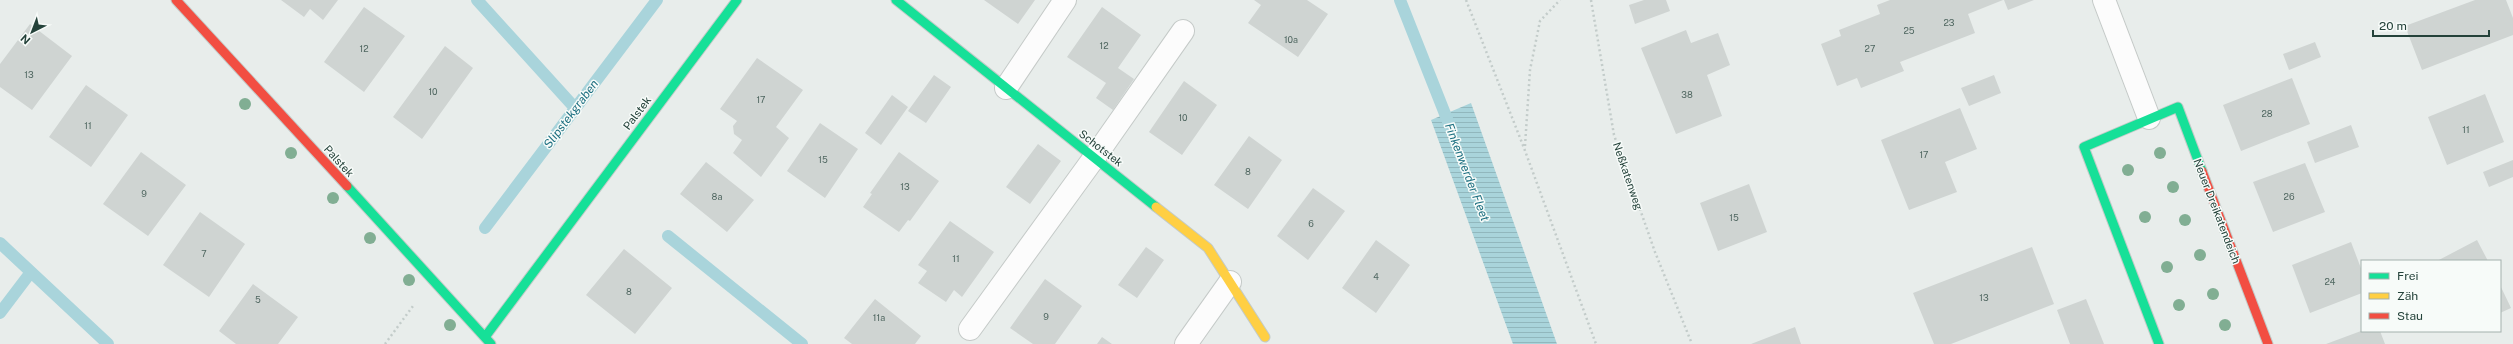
<svg xmlns="http://www.w3.org/2000/svg" width="2513" height="344" font-family="'Public Sans',sans-serif">
	<defs>
		<pattern id="water-rules" width="6" height="5" patternUnits="userSpaceOnUse"><rect width="6" height="5" fill="#a9d4db"/><path d="M0 2.5h6" fill="none" stroke="#91b7bd"/></pattern>
	</defs>
	<rect width="100%" height="100%" fill="#e8edeb"/>
	<path fill="url(#water-rules)" d="M1471,103L1557,344H1513L1431,120Z"/>
	<g fill="none" stroke-linecap="round" stroke-linejoin="round">
		<path stroke="#a9d4db" stroke-width="12" d="M477,0L575,108
			M1400,0L1451,129
			M485,228L657,0
			M668,236L802,344
			M0,243L108,344
			M0,313L31,272"/>
	</g>
	<path fill="#cfd4d2" d="M281,0H338L323,20L310,9L304,17Z
		M984,0H1035L1018,24Z
		M1254,0H1307L1328,14L1298,57L1248,23L1261,5Z
		M1644,0H1666L1670,11L1635,24L1629,5Z
		M1890,0H2003L1968,14L1975,33L1900,62L1904,71L1861,88L1857,78L1837,86L1821,44L1841,36L1839,30L1880,14L1877,5Z
		M2004,0H2034L2008,10Z
		M2475,0H2506L2513,18V35L2422,70L2405,26Z
		M364,7L405,36L364,92L324,62Z
		M1102,7L1141,35L1118,68L1134,79L1113,110L1096,98L1106,83L1067,57Z
		M30,24L72,56L32,110L0,87V64Z
		M1686,30L1691,43L1718,33L1730,65L1707,75L1722,116L1676,134L1641,48Z
		M2315,42L2321,57L2289,70L2283,54Z
		M445,46L473,68L422,139L393,117Z
		M757,58L803,90L776,127L789,138L761,177L733,153L742,140L734,134L733,126L737,121L720,109Z
		M934,75L951,87L926,123L908,111Z
		M1994,75L2001,93L1969,106L1961,88Z
		M2292,78L2310,124L2241,151L2223,105Z
		M1184,81L1217,105L1182,155L1149,132Z
		M86,85L128,115L91,167L49,137Z
		M2485,94L2504,142L2447,165L2428,117Z
		M892,95L908,107L881,145L865,133Z
		M1960,108L1977,149L1945,162L1957,192L1909,210L1881,140Z
		M820,123L858,149L825,198L787,171Z
		M2351,125L2359,147L2315,163L2307,142Z
		M1249,136L1282,160L1248,209L1214,185Z
		M1038,144L1061,161L1030,204L1006,187Z
		M141,152L186,185L148,236L103,204Z
		M899,152L939,181L910,221L908,220L899,232L863,207L872,194L870,193Z
		M2513,160V177L2489,187L2483,172Z
		M706,162L754,200L727,232L680,194Z
		M2305,163L2325,212L2273,232L2253,182Z
		M1749,184L1767,232L1718,251L1700,203Z
		M1313,188L1345,211L1308,260L1277,236Z
		M200,212L245,244L209,297L163,265Z
		M950,221L994,252L962,297L954,290L946,302L918,283L927,271L918,265Z
		M1376,240L1410,265L1376,313L1342,288Z
		M2477,240L2488,261H2437Z
		M2351,242L2362,271V293L2310,313L2292,265Z
		M1146,247L1164,260L1137,298L1118,285Z
		M2032,247L2054,304L1951,344H1934L1913,293Z
		M624,249L672,288L635,334L586,295Z
		M1045,279L1082,306L1055,344H1033L1010,328Z
		M253,284L298,317L278,344H236L219,331Z
		M2500,285L2511,308L2500,313Z
		M875,299L921,336L915,344H852L844,338Z
		M2086,299L2104,344H2070L2057,310Z
		M1795,327L1801,344H1751Z
		M2361,331H2380L2385,344H2326Z
		M1102,337L1112,344H1097Z"/>
	<g fill="none" stroke-linecap="round" stroke-linejoin="round">
		<defs>
			<path id="lane" d="M1006,88L1065,0
				M970,329L1094,158L1183,31
				M1186,344L1230,282"/>
			<path id="street" d="M2104,0L2149,118"/>
			<path id="fast" d="M896,0L1156,207
				M347,186L491,344
				M485,337L737,0
				M2159,344L2084,147L2178,107L2202,171"/>
			<path id="slow" d="M1156,207L1208,248L1265,337"/>
			<path id="jam" d="M176,0L347,186
				M2202,171L2268,344"/>
		</defs>
		<use href="#lane" stroke="#c5cac8" stroke-width="24"/>
		<use href="#street" stroke="#c5cac8" stroke-width="24"/>
		<use href="#fast" stroke="#c3cbc8" stroke-width="11"/>
		<use href="#slow" stroke="#c3cbc8" stroke-width="11"/>
		<use href="#jam" stroke="#c3cbc8" stroke-width="11"/>
		<path stroke="#c3ccca" stroke-width="2.5" stroke-dasharray="2 3" stroke-linecap="butt" d="M1466,0L1524,148L1596,344
			M1591,0L1614,135L1655,252L1692,344
			M1525,146L1530,70L1540,21L1560,0
			M385,344L413,306"/>
		<use href="#lane" stroke="#fcfcfc" stroke-width="22"/>
		<use href="#street" stroke="#fcfcfc" stroke-width="22"/>
		<use href="#fast" stroke="#16e098" stroke-width="9"/>
		<use href="#slow" stroke="#ffcf43" stroke-width="9"/>
		<use href="#jam" stroke="#f24e42" stroke-width="9"/>
	</g>
	<g fill="#81ae93">
		<circle cx="245" cy="104" r="6"/>
		<circle cx="291" cy="153" r="6"/>
		<circle cx="2160" cy="153" r="6"/>
		<circle cx="2128" cy="170" r="6"/>
		<circle cx="2173" cy="187" r="6"/>
		<circle cx="333" cy="198" r="6"/>
		<circle cx="2145" cy="217" r="6"/>
		<circle cx="2185" cy="220" r="6"/>
		<circle cx="370" cy="238" r="6"/>
		<circle cx="2200" cy="255" r="6"/>
		<circle cx="2167" cy="267" r="6"/>
		<circle cx="409" cy="280" r="6"/>
		<circle cx="2213" cy="294" r="6"/>
		<circle cx="2179" cy="305" r="6"/>
		<circle cx="450" cy="325" r="6"/>
		<circle cx="2225" cy="325" r="6"/>
	</g>
	<g text-anchor="middle" stroke-width="3" stroke-linejoin="round" paint-order="stroke">
		<g font-size="9" fill="#506761">
			<text x="1949" y="26">23</text>
			<text x="1909" y="34">25</text>
			<text x="1291" y="43">10a</text>
			<text x="1104" y="49">12</text>
			<text x="364" y="52">12</text>
			<text x="1870" y="52">27</text>
			<text x="29" y="78">13</text>
			<text x="433" y="95">10</text>
			<text x="1687" y="98">38</text>
			<text x="761" y="103">17</text>
			<text x="2267" y="117">28</text>
			<text x="1183" y="121">10</text>
			<text x="88" y="129">11</text>
			<text x="2466" y="133">11</text>
			<text x="1924" y="158">17</text>
			<text x="823" y="163">15</text>
			<text x="1248" y="175">8</text>
			<text x="905" y="190">13</text>
			<text x="144" y="197">9</text>
			<text x="717" y="200">8a</text>
			<text x="2289" y="200">26</text>
			<text x="1734" y="221">15</text>
			<text x="1311" y="227">6</text>
			<text x="204" y="257">7</text>
			<text x="956" y="262">11</text>
			<text x="1376" y="280">4</text>
			<text x="2330" y="285">24</text>
			<text x="629" y="295">8</text>
			<text x="1984" y="301">13</text>
			<text x="258" y="303">5</text>
			<text x="1046" y="320">9</text>
			<text x="879" y="321">11a</text>
		</g>
		<g font-size="11" fill="#24423a" stroke="#f7fbf9">
			<text transform="translate(637 113) rotate(-53)" y="4">Palstek</text>
			<text transform="translate(1101 148) rotate(38)" y="4">Schotstek</text>
			<text transform="translate(339 161) rotate(48)" y="4">Palstek</text>
			<text transform="translate(1628 176) rotate(71)" y="4">Neßkatenweg</text>
			<text transform="translate(2217 211) rotate(69)" y="4">Neuer Dreikatendeich</text>
		</g>
		<g font-size="12" font-style="italic" fill="#1c6f80" stroke="#f7fbf9">
			<text transform="translate(571 114) rotate(-53)" y="4">Slipstekgraben</text>
			<text transform="translate(1467 172) rotate(69)" y="4">Finkenwerder Fleet</text>
		</g>
	</g>
	<rect x="2361" y="260" width="140" height="72" fill="#f7fbf9" stroke="#a3b1ad"/>
	<rect x="2369" y="273" width="20" height="6" fill="#16e098" stroke="#a3b1ad"/>
	<text x="2397" y="280" font-size="12" fill="#24423a">Frei</text>
	<rect x="2369" y="293" width="20" height="6" fill="#ffcf43" stroke="#a3b1ad"/>
	<text x="2397" y="300" font-size="12" fill="#24423a">Zäh</text>
	<rect x="2369" y="313" width="20" height="6" fill="#f24e42" stroke="#a3b1ad"/>
	<text x="2397" y="320" font-size="12" fill="#24423a">Stau</text>
	<g transform="translate(32 32) rotate(222)" stroke="#f7fbf9" stroke-width="3" paint-order="stroke">
	<path d="M0-3L7 15L0 10L-7 15Z" fill="#24423a"/>
	<text y="-6" font-size="11" font-weight="bold" text-anchor="middle" fill="#24423a">N</text>
	</g>
	<path d="M2373 30v6h116v-6" fill="none" stroke="#24423a" stroke-width="2"/>
	<text x="2379" y="30" font-size="12" fill="#24423a" stroke="#f7fbf9" stroke-width="3" paint-order="stroke">20 m</text>
</svg>
